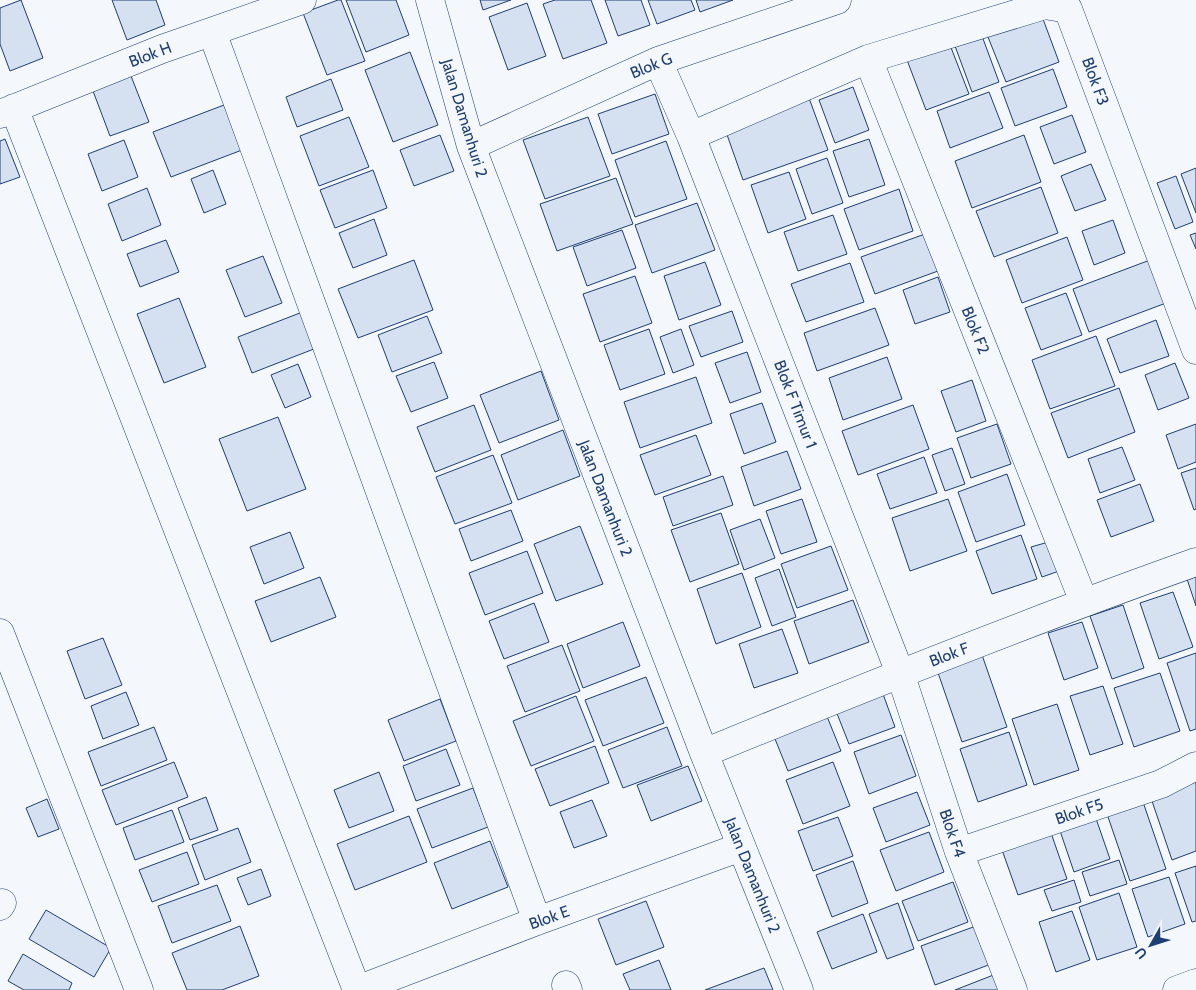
<svg xmlns="http://www.w3.org/2000/svg" width="1196" height="990" font-family="Cabin,sans-serif">
	<rect width="100%" height="100%" fill="#f4f7fb"/>
	<path fill="#d5e0f0" stroke="#1d3f73" d="M21,0L43,58L10,71L0,44V8Z
		M112,0H156L165,25L127,40Z
		M338,0H341L365,61L327,75L303,13Z
		M346,0H396L409,35L366,52Z
		M480,0H511L483,10Z
		M555,0H591L607,43L563,59L543,4Z
		M605,0H641L650,25L618,36Z
		M648,0H691L695,10L657,24Z
		M696,0H733L700,12Z
		M527,3L546,56L508,70L489,17Z
		M1040,11L1059,62L1006,82L986,32Z
		M982,36L999,82L972,92L955,46Z
		M950,45L969,94L926,110L907,60Z
		M410,52L438,125L393,142L365,70Z
		M1053,69L1067,107L1015,126L1001,88Z
		M131,76L149,122L110,136L93,91Z
		M331,79L343,110L297,127L286,97Z
		M853,87L869,130L835,143L819,100Z
		M989,92L1003,128L950,148L937,111Z
		M655,94L669,134L612,154L598,114Z
		M809,98L828,150L743,180L725,129Z
		M224,105L242,150L171,177L153,132Z
		M1072,115L1086,152L1054,164L1040,127Z
		M349,117L369,167L319,186L300,136Z
		M588,117L610,176L545,199L523,140Z
		M440,135L454,171L414,186L400,150Z
		M1024,135L1041,182L972,208L955,161Z
		M5,139L20,177L0,184V141Z
		M869,139L885,185L849,197L833,151Z
		M124,140L138,177L102,191L88,154Z
		M666,141L687,199L635,217L615,160Z
		M827,158L843,203L812,214L796,169Z
		M1091,164L1106,200L1075,211L1061,176Z
		M1196,168V213L1181,174Z
		M213,170L226,204L204,213L191,179Z
		M373,170L387,208L335,228L320,190Z
		M789,172L806,219L768,233L751,185Z
		M1176,176L1193,222L1175,229L1157,183Z
		M616,178L633,224L557,251L540,204Z
		M1041,187L1058,233L994,257L976,211Z
		M147,188L161,225L122,241L108,204Z
		M899,189L913,231L859,250L844,209Z
		M697,203L715,250L652,273L635,225Z
		M833,215L847,254L798,271L784,232Z
		M374,219L387,255L353,268L339,233Z
		M1113,220L1125,253L1094,265L1082,231Z
		M622,230L636,268L587,286L573,247Z
		M1196,233V249L1190,235Z
		M925,234L938,271L875,294L861,257Z
		M1067,237L1083,280L1022,303L1006,260Z
		M166,240L179,272L140,287L127,254Z
		M263,256L282,303L245,317L226,270Z
		M414,260L433,310L358,338L338,289Z
		M1150,260L1166,303L1089,332L1073,289Z
		M705,262L721,305L679,320L664,276Z
		M850,263L864,302L806,322L791,284Z
		M635,276L652,323L600,342L583,294Z
		M938,277L950,312L915,324L903,290Z
		M1066,293L1082,335L1041,350L1025,308Z
		M179,298L206,367L164,383L137,314Z
		M875,308L889,345L817,371L804,333Z
		M305,311L319,347L252,373L238,337Z
		M732,311L743,342L701,357L689,326Z
		M427,316L442,353L392,372L378,335Z
		M1156,320L1169,356L1120,373L1107,339Z
		M649,329L665,374L620,390L604,345Z
		M681,329L694,365L673,373L660,337Z
		M1096,336L1115,386L1050,409L1032,360Z
		M747,352L761,392L730,403L715,363Z
		M887,357L902,399L843,420L829,378Z
		M434,362L448,398L411,412L396,376Z
		M1175,363L1189,398L1158,410L1145,375Z
		M298,364L311,397L285,408L271,375Z
		M541,371L559,420L499,443L480,395Z
		M696,377L712,423L640,448L624,402Z
		M972,380L986,421L956,432L941,391Z
		M1119,388L1135,432L1068,458L1051,413Z
		M762,403L776,442L744,454L730,414Z
		M474,405L491,450L435,472L417,427Z
		M913,405L929,449L858,475L842,431Z
		M278,417L306,489L247,511L219,439Z
		M997,424L1011,464L971,478L957,438Z
		M1196,424V462L1178,469L1166,435Z
		M563,430L580,476L518,500L501,455Z
		M696,435L711,475L655,495L640,455Z
		M1122,447L1135,480L1100,493L1088,459Z
		M952,448L965,484L945,491L932,455Z
		M787,451L801,489L754,506L741,467Z
		M493,455L512,503L455,524L436,477Z
		M924,457L937,493L890,509L877,474Z
		M1196,468V509L1194,510L1181,473Z
		M1007,474L1025,525L976,542L958,492Z
		M723,476L733,505L673,526L663,497Z
		M1140,484L1154,521L1111,537L1097,500Z
		M802,499L817,542L781,554L766,511Z
		M948,499L967,551L910,571L892,518Z
		M511,510L523,541L471,561L459,529Z
		M721,513L739,564L690,582L671,530Z
		M760,519L775,558L744,570L730,530Z
		M580,526L603,584L556,601L534,544Z
		M290,532L304,568L264,584L250,547Z
		M1021,535L1037,579L992,594L976,551Z
		M1052,541L1062,570L1042,577L1031,547Z
		M831,546L848,590L797,608L781,564Z
		M527,551L543,593L485,615L469,573Z
		M779,569L796,617L772,626L755,578Z
		M742,573L761,627L716,644L697,589Z
		M1196,573V606L1186,576Z
		M320,577L336,617L271,642L255,601Z
		M1173,592L1193,647L1159,659L1140,603Z
		M853,600L869,642L809,664L794,621Z
		M534,603L549,642L504,659L489,621Z
		M1123,605L1144,668L1112,679L1090,616Z
		M623,622L640,666L583,688L567,644Z
		M1082,622L1098,668L1064,680L1048,633Z
		M782,629L798,673L754,688L739,644Z
		M103,638L122,685L85,699L67,651Z
		M562,645L580,691L525,712L507,666Z
		M981,652L1007,727L962,742L936,667Z
		M1196,653V729L1190,731L1167,663Z
		M1160,673L1180,731L1134,747L1114,688Z
		M646,677L664,723L603,746L585,700Z
		M1103,686L1123,744L1090,755L1070,696Z
		M126,692L139,725L103,739L91,706Z
		M883,694L895,727L849,744L836,711Z
		M576,696L594,741L531,766L513,721Z
		M440,699L456,741L404,761L388,720Z
		M1057,704L1079,770L1034,785L1012,719Z
		M826,714L841,751L788,771L773,734Z
		M154,727L167,760L101,786L88,752Z
		M667,727L682,766L623,788L608,750Z
		M1009,732L1027,785L978,802L960,749Z
		M901,735L916,776L869,794L854,752Z
		M595,746L609,783L550,806L535,769Z
		M446,749L460,785L416,801L403,766Z
		M174,762L188,797L116,825L102,790Z
		M833,762L850,806L803,824L786,780Z
		M688,766L702,801L651,821L637,785Z
		M379,772L394,811L349,828L334,790Z
		M1196,782V851L1172,860L1151,798Z
		M473,788L488,827L432,848L417,809Z
		M917,792L930,825L886,842L873,808Z
		M206,797L218,830L190,840L178,808Z
		M47,799L59,829L38,837L26,808Z
		M592,800L607,836L574,848L560,812Z
		M1143,802L1166,869L1130,881L1107,814Z
		M1092,807L1110,859L1074,872L1056,819Z
		M172,810L184,842L135,860L123,828Z
		M409,816L427,862L355,890L337,844Z
		M838,817L853,856L813,871L798,831Z
		M238,828L251,862L205,880L192,845Z
		M1050,830L1067,879L1018,895L1001,847Z
		M929,832L944,872L896,891L880,850Z
		M490,841L508,887L452,909L434,863Z
		M187,852L199,884L152,902L139,870Z
		M1119,860L1127,884L1090,896L1082,872Z
		M853,861L868,903L832,917L816,875Z
		M1196,866V921L1192,922L1175,873Z
		M261,869L271,896L248,905L237,878Z
		M1169,877L1185,924L1148,937L1132,889Z
		M1074,880L1081,902L1052,911L1044,890Z
		M953,882L968,922L918,941L902,901Z
		M217,885L231,921L172,943L158,906Z
		M1119,893L1137,947L1097,960L1079,907Z
		M646,901L664,947L616,965L598,919Z
		M898,903L914,949L887,959L869,914Z
		M46,910L111,948L94,977L29,939Z
		M1072,911L1090,960L1056,972L1039,922Z
		M863,914L877,952L832,969L817,932Z
		M240,926L259,976L222,990H187L172,953Z
		M976,926L991,964L935,985L921,946Z
		M23,954L72,983L69,990H24L8,981Z
		M659,960L671,990H630L623,974Z
		M764,968L773,990H705Z
		M996,974L1002,990H955Z"/>
	<g fill="none" stroke-linecap="round" stroke-linejoin="round">
		<defs>
			<path id="street" d="M430,0L471,146L704,753L799,990
				M212,32L537,921
				M868,59L1084,602
				M658,61L691,136L900,673L959,852L1013,990
				M14,108L357,990L537,921L741,847
				M0,114L162,49L302,0
				M691,136L868,59L1045,5L1068,9L1196,350
				M471,146L658,61L837,0
				M0,633L139,990
				M704,753C867,686 1030,621 1196,562
				M959,852L1161,784L1196,766
				M0,906L2,903
				M566,985L568,990
				M1177,990L1196,983"/>
		</defs>
		<use href="#street" stroke="#1d3f73" stroke-width="29"/>
		<use href="#street" stroke="#f4f7fb" stroke-width="28"/>
	</g>
	<g text-anchor="middle" stroke-width="4" stroke-linejoin="round" paint-order="stroke">
		<g font-size="16" fill="#1d3f73" stroke="#f4f7fb">
			<text transform="translate(150 54) rotate(-21)" y="6">Blok H</text>
			<text transform="translate(651 65) rotate(-22)" y="6">Blok G</text>
			<text transform="translate(1096 81) rotate(70)" y="6">Blok F3</text>
			<text transform="translate(465 118) rotate(73)" y="6">Jalan Damanhuri 2</text>
			<text transform="translate(976 330) rotate(68)" y="6">Blok F2</text>
			<text transform="translate(796 404) rotate(69)" y="6">Blok F Timur 1</text>
			<text transform="translate(606 498) rotate(69)" y="6">Jalan Damanhuri 2</text>
			<text transform="translate(949 654) rotate(-21)" y="6">Blok F</text>
			<text transform="translate(1079 811) rotate(-19)" y="6">Blok F5</text>
			<text transform="translate(953 833) rotate(71)" y="6">Blok F4</text>
			<text transform="translate(753 875) rotate(68)" y="6">Jalan Damanhuri 2</text>
			<text transform="translate(549 917) rotate(-20)" y="6">Blok E</text>
		</g>
	</g>
	<g transform="translate(1151 945) rotate(231)" stroke="#f4f7fb" stroke-width="4" paint-order="stroke">
	<path d="M0-4L9 19L0 12L-9 19Z" fill="#1d3f73"/>
	<text y="-8" font-size="14" font-weight="bold" text-anchor="middle" fill="#1d3f73">U</text>
	</g>
</svg>
